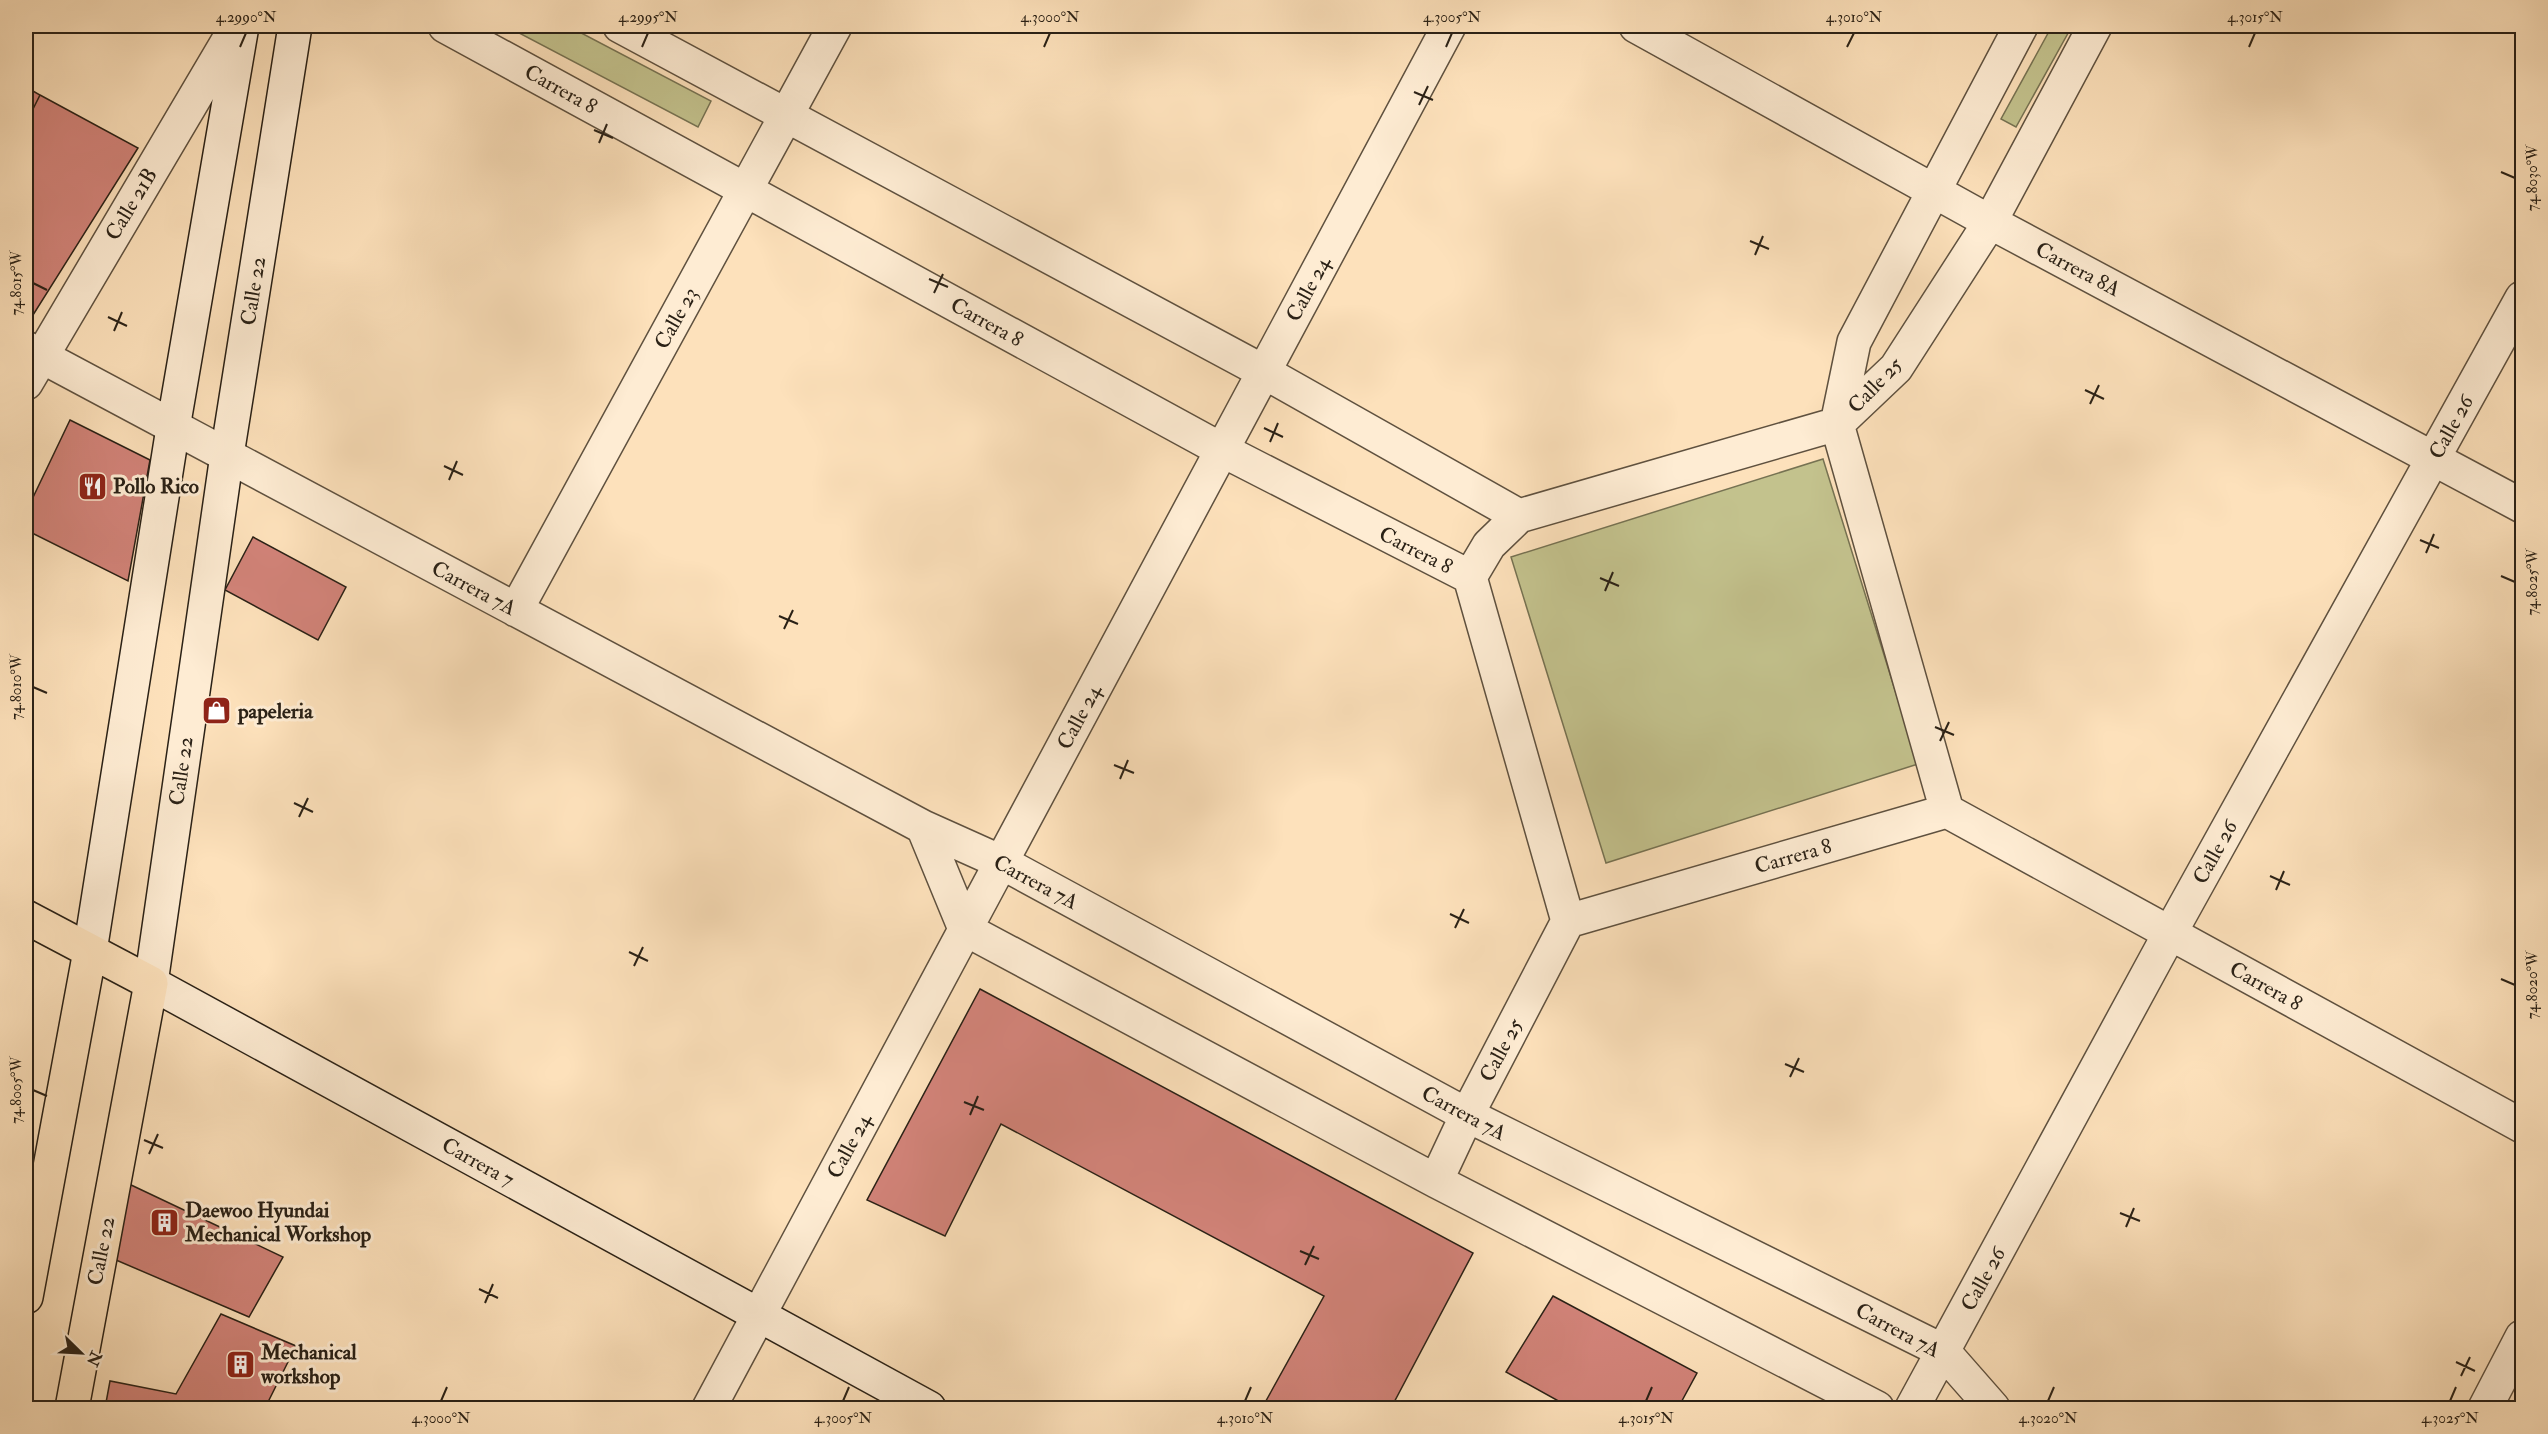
<svg xmlns="http://www.w3.org/2000/svg" width="2548" height="1434" font-family="'IM FELL Double Pica',serif">
	<rect width="100%" height="100%" fill="#fde1bb"/>
	<filter id="stains"><feTurbulence type="fractalNoise" baseFrequency=".00333" numOctaves="4"/><feColorMatrix values="0 0 0 0 .2 0 0 0 0 .09 0 0 0 0 .02 0 0 0 .5 -.17"/></filter>
	<radialGradient id="worn" r=".72"><stop offset=".6" stop-color="#630" stop-opacity="0"/><stop offset="1" stop-color="#630" stop-opacity=".3"/></radialGradient>
	<path fill="#c3c28d" stroke="#767252" stroke-width="1.5" d="M506,26H568L711,101L698,127Z
		M2052,26H2072L2016,127L2001,119Z
		M1823,459L1918,764L1606,863L1511,557Z"/>
	<path fill="#d28379" stroke="#2a2116" stroke-width="1.5" d="M26,87L40,95L26,123Z
		M40,95L138,148L28,323L26,322V123Z
		M70,420L150,460L128,581L26,530V512Z
		M253,537L346,587L318,640L225,590Z
		M980,989L1473,1253L1391,1408H1262L1324,1296L1001,1124L945,1236L867,1200Z
		M129,1184L283,1257L249,1317L109,1257Z
		M1553,1296L1697,1373L1678,1408H1571L1506,1372Z
		M221,1314L296,1346L265,1408H105L110,1381L176,1394Z"/>
	<g fill="none" stroke-linecap="round" stroke-linejoin="round">
		<defs>
			<path id="street" d="M445,26L1222,450L1470,577
				M620,26L1264,372L1519,516
				M1636,26L1990,222L2522,506
				M26,348L923,827L1001,862L1467,1115L1943,1351L1993,1408
				M26,383L237,26
				M516,610L835,26
				M1947,811L1837,424L1854,342L2021,26
				M923,827L965,929L1436,1181L1877,1408
				M1568,921L1470,577L1489,545L1519,516L1837,424L1896,368L1990,222L2095,26
				M1568,921L1947,811L2522,1126
				M1436,1181L1467,1115L1568,921
				M709,1408L1449,26
				M1912,1408L2170,933L2522,298
				M2485,1408L2522,1337"/>
			<path id="secondary" d="M295,26L227,455L151,983L929,1408
				M90,951L173,428L242,26"/>
			<path id="primary" d="M26,917L151,983L72,1408
				M26,1297L90,951"/>
		</defs>
		<use href="#street" stroke="#5f513f" stroke-width="36"/>
		<use href="#secondary" stroke="#2a2116" stroke-width="36"/>
		<use href="#primary" stroke="#2a2116" stroke-width="36"/>
		<use href="#street" stroke="#feecd3" stroke-width="33"/>
		<use href="#secondary" stroke="#feecd3" stroke-width="33"/>
		<use href="#primary" stroke="#fde1bb" stroke-width="33"/>
	</g>
	<path fill="none" stroke="#2a2116" stroke-width="2" d="M240,47L246,33M642,47L648,33M1044,47L1050,33M1446,47L1452,33M1847,47L1854,33M2249,47L2255,33M1414,92L1433,100M1419,105L1428,86M594,130L613,138M599,143L607,124M2501,172L2515,178M1750,241L1769,249M1755,255L1763,236M929,279L948,287M33,283L47,290M934,293L943,274M108,317L127,326M114,331L122,312M2085,390L2104,399M2090,404L2099,385M1264,428L1283,437M1270,442L1278,423M444,466L463,475M449,480L457,461M2420,540L2439,548M2426,553L2434,534M2501,576L2515,582M1600,578L1619,586M1605,591L1613,572M779,616L798,624M784,629L793,610M33,687L47,693M1935,727L1954,735M1940,741L1949,722M1114,765L1134,773M1120,779L1128,760M294,803L313,812M299,817L308,798M2270,876L2290,885M2276,890L2284,871M1450,914L1469,923M1455,928L1464,909M629,952L648,961M634,966L643,947M2501,979L2515,985M1785,1064L1804,1072M1790,1077L1799,1058M33,1090L47,1096M964,1102L984,1110M970,1115L978,1096M144,1140L163,1148M149,1154L158,1134M2120,1213L2140,1221M2126,1227L2134,1208M1300,1251L1319,1259M1305,1265L1314,1246M479,1289L498,1298M485,1303L493,1284M2456,1362L2475,1371M2461,1376L2470,1357M441,1401L447,1387M843,1401L849,1387M1245,1401L1251,1387M1646,1401L1652,1387M2048,1401L2054,1387M2450,1401L2456,1387"/>
	<defs>
		<symbol id="restaurant-square" viewBox="-11 -11 22 22"><rect x="-9" y="-9" width="18" height="18" rx="4" fill="#8f2418" stroke="#feecd3"/><path d="M-5-6h1v4h1v-4h1v4h1v-4h1v5L-1.5 .5V6h-2V.5L-5-1ZM5-6V6H3V1.5H1.5Q1.5-4 5-6Z" fill="#fff"/></symbol>
		<symbol id="shop-square" viewBox="-11 -11 22 22"><rect x="-9" y="-9" width="18" height="18" rx="4" fill="#8f2418" stroke="#feecd3"/><path d="M-5-2.5h2.3a2.7 3.5 0 0 1 5.4 0H5L5.5 6h-11ZM-1.5-2.5h3a1.5 2.3 0 0 0-3 0Z" fill="#fff"/></symbol>
		<symbol id="building-square" viewBox="-11 -11 22 22"><rect x="-9" y="-9" width="18" height="18" rx="4" fill="#8f2418" stroke="#feecd3"/><path d="M-4-6H4V6H1V3H-1V6H-4ZM-2.5-4.3h1.7v1.8h-1.7ZM.8-4.3h1.7v1.8H.8ZM-2.5-1h1.7V.8h-1.7ZM.8-1h1.7V.8H.8Z" fill="#fff"/></symbol>
	</defs>
	<g fill-rule="evenodd">
		<use href="#restaurant-square" x="76" y="470" width="33" height="33"/>
		<use href="#shop-square" x="200" y="694" width="33" height="33"/>
		<use href="#building-square" x="148" y="1206" width="33" height="33"/>
		<use href="#building-square" x="224" y="1348" width="33" height="33"/>
	</g>
	<g text-anchor="middle" stroke-width="6" stroke-linejoin="round" paint-order="stroke">
		<g font-size="21" fill="#2a2116" stroke="#feecd3">
			<text transform="translate(561 89) rotate(29)" y="7">Carrera 8</text>
			<text transform="translate(131 204) rotate(-59)" y="7">Calle 21B</text>
			<text transform="translate(2078 269) rotate(28)" y="7">Carrera 8A</text>
			<text transform="translate(1308 289) rotate(-62)" y="7">Calle 24</text>
			<text transform="translate(253 291) rotate(-81)" y="7">Calle 22</text>
			<text transform="translate(676 318) rotate(-61)" y="7">Calle 23</text>
			<text transform="translate(987 322) rotate(29)" y="7">Carrera 8</text>
			<text transform="translate(1875 385) rotate(-46)" y="7">Calle 25</text>
			<text transform="translate(2451 427) rotate(-61)" y="7">Calle 26</text>
			<text transform="translate(1416 550) rotate(27)" y="7">Carrera 8</text>
			<text transform="translate(474 588) rotate(28)" y="7">Carrera 7A</text>
			<text transform="translate(1079 717) rotate(-62)" y="7">Calle 24</text>
			<text transform="translate(181 771) rotate(-82)" y="7">Calle 22</text>
			<text transform="translate(2215 852) rotate(-61)" y="7">Calle 26</text>
			<text transform="translate(1793 856) rotate(-16)" y="7">Carrera 8</text>
			<text transform="translate(1036 882) rotate(28)" y="7">Carrera 7A</text>
			<text transform="translate(2266 986) rotate(29)" y="7">Carrera 8</text>
			<text transform="translate(1501 1050) rotate(-62)" y="7">Calle 25</text>
			<text transform="translate(1464 1113) rotate(28)" y="7">Carrera 7A</text>
			<text transform="translate(849 1146) rotate(-62)" y="7">Calle 24</text>
			<text transform="translate(478 1162) rotate(29)" y="7">Carrera 7</text>
			<text transform="translate(101 1251) rotate(-79)" y="7">Calle 22</text>
			<text transform="translate(1983 1279) rotate(-61)" y="7">Calle 26</text>
			<text transform="translate(1898 1330) rotate(28)" y="7">Carrera 7A</text>
		</g>
		<g font-size="21" font-weight="bold" fill="#2a2116" stroke="#feecd3" text-anchor="start">
			<text x="113" y="493">Pollo Rico</text>
			<text x="238" y="718">papeleria</text>
			<text x="185" y="1217">Daewoo Hyundai<tspan x="185" dy="24">Mechanical Workshop</tspan></text>
			<text x="261" y="1359">Mechanical<tspan x="261" dy="24">workshop</tspan></text>
		</g>
	</g>
	<rect width="2548" height="1434" fill="none" stroke="#fde1bb" stroke-width="66"/>
	<g transform="translate(81 1353) rotate(114)" stroke="#feecd3" stroke-width="4.5" paint-order="stroke">
	<path d="M0-4.5L10 22L0 15L-10 22Z" fill="#2a2116"/>
	<text y="-9" font-size="16" font-weight="bold" text-anchor="middle" fill="#2a2116">N</text>
	</g>
	<rect x="33" y="33" width="2482" height="1368" fill="none" stroke="#2a2116" stroke-width="2"/>
	<g font-size="15" text-anchor="middle" fill="#2a2116">
		<text x="246" y="22">4.2990°N</text>
		<text x="648" y="22">4.2995°N</text>
		<text x="1050" y="22">4.3000°N</text>
		<text x="1452" y="22">4.3005°N</text>
		<text x="1854" y="22">4.3010°N</text>
		<text x="2255" y="22">4.3015°N</text>
		<text transform="translate(2532 178) rotate(-90)" y="5">74.8030°W</text>
		<text transform="translate(16 283) rotate(-90)" y="5">74.8015°W</text>
		<text transform="translate(2532 582) rotate(-90)" y="5">74.8025°W</text>
		<text transform="translate(16 687) rotate(-90)" y="5">74.8010°W</text>
		<text transform="translate(2532 985) rotate(-90)" y="5">74.8020°W</text>
		<text transform="translate(16 1090) rotate(-90)" y="5">74.8005°W</text>
		<text x="441" y="1423">4.3000°N</text>
		<text x="843" y="1423">4.3005°N</text>
		<text x="1245" y="1423">4.3010°N</text>
		<text x="1646" y="1423">4.3015°N</text>
		<text x="2048" y="1423">4.3020°N</text>
		<text x="2450" y="1423">4.3025°N</text>
	</g>
	<rect width="100%" height="100%" filter="url(#stains)"/>
	<rect width="100%" height="100%" fill="url(#worn)"/>
</svg>
